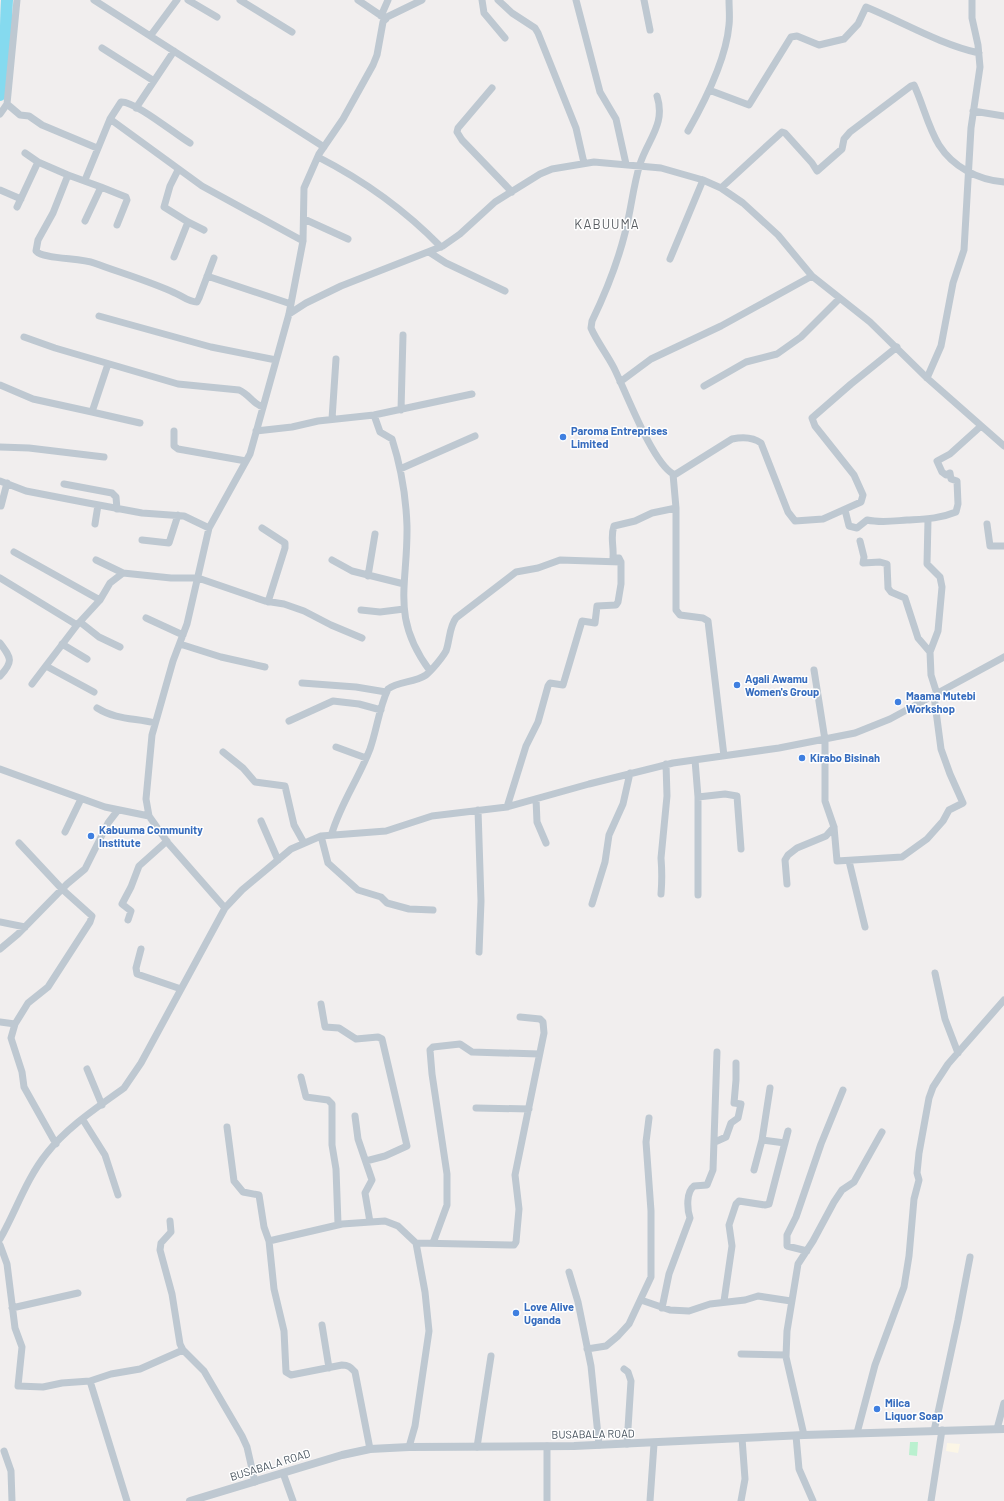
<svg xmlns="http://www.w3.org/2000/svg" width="1004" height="1501" font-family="Barlow,sans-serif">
	<rect width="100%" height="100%" fill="#f1eeee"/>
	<path fill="#fcf6e6" d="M947,1443L960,1444L958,1453L946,1451Z"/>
	<path fill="#baf0cf" d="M910,1442H918L917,1456L909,1455Z"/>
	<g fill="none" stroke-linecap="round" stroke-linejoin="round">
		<path stroke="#85daef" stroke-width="12" d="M0,95C7,64 5,32 7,0"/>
		<path stroke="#bec8d1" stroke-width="7" d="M94,0L324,147
			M188,0L217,17
			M240,0L292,32
			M358,0L386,19
			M482,0L484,13L505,38
			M498,0L512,13L535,28L538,33L576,128L584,163
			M576,0L600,92L616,119L626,164
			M644,0L650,30
			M381,16L388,0
			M151,35L177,0
			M102,48L154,81
			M492,88L458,128L457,132L462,140L512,192
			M709,90L749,105L791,37L797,36L819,45L844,39L858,24L866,7C903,22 939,44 979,53
			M657,96C666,124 648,139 640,164C633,186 631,211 625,233C617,265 606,292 592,321L591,328C597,342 607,354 614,368C626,392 652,462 673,474
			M7,104L20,115L29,116L42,125L97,148
			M136,108L174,51
			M973,111L1004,116
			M0,114L7,104L17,0
			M110,119L202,186L303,241
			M688,131C705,101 726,60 729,25C730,17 729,8 729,0
			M25,153L38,162L68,175
			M318,157C363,180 405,210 441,247
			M178,170L170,186L164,207L188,222L204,230
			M85,180L110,119L121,102C135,101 176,135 190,143
			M101,187L126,197L127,200L117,225
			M721,188L782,132L785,133L812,163L817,171L842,149L844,139L850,132L911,86L914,85C923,104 928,127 939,145C953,167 978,180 1004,182
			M0,190L21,199
			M17,207L38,162
			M304,219L348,239
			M85,221L101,187L68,175L53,213L38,240L36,251C42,259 81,258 94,263C121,273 149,281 175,293C183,296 188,302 197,302L199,298L214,258
			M429,252L446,263L505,291
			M174,257L188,222
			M670,259L703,180
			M207,276L291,304
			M289,314L306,303L341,286L443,246L460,234L495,202L540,174L552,169L594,162L661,168L703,180L721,188L743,203L778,235L812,276L870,322L927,378L1004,446
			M99,316L211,347L276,360
			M24,337L55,348L178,384L239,390C249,394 253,404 263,407
			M927,378L941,346L953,283L964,250L971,128L980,67L978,45L972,18V0
			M620,382L651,359L721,326L812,276
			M0,385L33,399L92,412L108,364
			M704,386L746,362L777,354L801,337L839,299
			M401,410L403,335
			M92,412L140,423
			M374,415L380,432L392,439C401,467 406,497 407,526C408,586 390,617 430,671
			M332,419L336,359
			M174,431V446L178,449L246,461
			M256,431L292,427L318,421L374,415L472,394
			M0,447L29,448L104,457
			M400,469L475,436
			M673,474H676L732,439C741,437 753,437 761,443L788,512L795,521L823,519L861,502L863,495L854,475L815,426L812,418L851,384L897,347
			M673,474L676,508V610L680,615L703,618L708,621L724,756
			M0,481L26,491L88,503L142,513L184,516L209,528
			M64,484L112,493L116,497L117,509
			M1,506L7,483
			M845,510L849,526L857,528L867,520C881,523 893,521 907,520C924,519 939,519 956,512L958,504L957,481L951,479L950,473L946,475L942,472L937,461L950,454L981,426
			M928,520L927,564L940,577L942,587L938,631L930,652L931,675L937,694
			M95,524L98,505
			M987,524L990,546H1004
			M262,528L285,543V548L268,602
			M142,540L169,543L178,515
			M860,541L864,557L863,563L880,562L887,564L888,588L891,592L905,598L918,638L930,652
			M14,552L100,600
			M96,560L123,573
			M332,560L352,571L404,584
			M368,576L375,534
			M0,578L77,625
			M361,610L380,612L404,609
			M146,618L183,635
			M80,622L99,637L120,647
			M0,643C11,658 14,661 0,676
			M62,644L87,659
			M180,644L221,657L265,667
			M46,666L94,692
			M814,670L825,740V801L834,827L837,861L902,857L927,839L943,821L949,810L963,803L950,774L941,749L934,696
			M302,683L356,687L386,692
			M32,684L77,625L100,600L110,583L123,573L171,578H198L265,601L284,604L304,611L331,625L362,638
			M97,708C116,720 135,718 155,723
			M289,721L333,701L359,704L381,710
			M336,747L366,758
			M223,752L243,768L255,782L285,786L294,825L304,843
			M695,760L698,797V895
			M0,769L105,807L149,816
			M698,797L725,794L737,796L741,849
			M536,799L537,822L546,843
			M507,807L526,746L538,722L548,686L550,683L563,685L582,621L595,623L597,606L616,605L618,602L621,584V562
			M478,810L481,901L479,952
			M261,821L278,860
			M65,832L81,799
			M332,833C341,803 359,778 370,749C377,729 379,708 388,689C399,681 414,683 426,675C432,670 442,658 446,651C450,640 449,627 456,618L516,572L538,568L560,560L621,562L619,558L613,557C614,546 610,537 614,526L635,521L652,513L676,508
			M321,836L328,863L358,890L381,897L387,903L409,909L433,910
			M19,843L62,889L92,916L90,922L48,987L28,1003L15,1024L11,1038L22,1072L24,1087L56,1144
			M849,861L865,927
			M787,884L785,860L788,855L797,848L826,836L834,827
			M661,894C662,882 662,870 661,858L667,796L666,764
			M592,904L605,862L609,835L623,804L630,773
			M225,908L168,843L149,816L146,799L152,735L173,661L187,624L209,528L250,454L289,314L303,241L304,188L319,154L343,119L373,65L377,55L383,22L387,17L422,0
			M128,920L131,911L122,904L131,887L139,866L167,841
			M0,922L25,927
			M0,949L18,934L67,884L85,869L108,823L118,810
			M141,949L136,968L137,974L181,989
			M935,973L945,1019L958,1053
			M321,1004L325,1027L339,1028L356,1039L378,1037L382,1039L407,1146L385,1156L366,1161
			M0,1022L15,1024
			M87,1069L102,1105
			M301,1077L306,1097L328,1100L332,1104V1145L336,1169L338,1224
			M476,1108L529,1109
			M355,1116L358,1139L372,1180L365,1193L370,1222
			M83,1120L105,1155L118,1195
			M227,1127L234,1181L243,1192L259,1195L264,1227L269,1241L274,1289L284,1331L286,1372L291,1375L342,1365C349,1365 351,1368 355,1372L370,1449
			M762,1140L785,1143
			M715,1142L726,1137L731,1123L738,1118L741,1104L734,1103L736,1080V1063
			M754,1170L762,1140L770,1088
			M170,1221L171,1232L161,1243L160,1250L172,1294L180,1344L183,1350L204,1371L242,1436L247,1447L255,1482
			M0,1239C16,1211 26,1179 47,1153C67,1127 98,1107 124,1088L141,1063L225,908L242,890L291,849L321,836L386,831L432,816L507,807L589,784L673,763L779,748L855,733L890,719L1004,657
			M269,1241L342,1224L385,1221L398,1226L416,1243L425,1292L429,1331L415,1426L409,1447
			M416,1243L514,1245L516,1242L519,1209L515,1175L544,1033L543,1022L540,1019L520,1017
			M433,1243L447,1205V1174L432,1074L430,1050L433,1047L460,1044L472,1052L539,1054
			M0,1245L7,1264L15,1328L22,1347L18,1386L43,1387L62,1383L90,1381L111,1374L140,1369L183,1350
			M807,1251L787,1246V1235L796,1217L821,1144L843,1090
			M569,1272L578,1302L591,1366L599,1445
			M641,1300L670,1310L689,1311L710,1304L745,1300L758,1296L791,1301
			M724,1301L732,1246L729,1225L736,1204L739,1201L765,1205L769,1204L788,1131
			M12,1308L78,1293
			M662,1308L669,1274L690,1218C687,1209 686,1192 694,1186L707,1185L713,1170L717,1052
			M322,1325L329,1368
			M587,1349L606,1346L618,1336L629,1324L651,1277V1211L646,1142L649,1118
			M741,1354L786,1355
			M624,1369L628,1372L631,1381L627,1444
			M90,1381L127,1501
			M997,1429L1004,1403
			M934,1431L958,1320L970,1257
			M857,1433L875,1365L904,1287L909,1256L914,1199L919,1180L917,1173L919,1153L929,1098L933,1087L948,1064L1004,1000
			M804,1435L786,1357L787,1331L798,1264L813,1241L834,1202L842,1190L854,1182L882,1132
			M796,1436L799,1469L813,1501
			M477,1447L491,1356
			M4,1451L11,1471L12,1501
			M283,1473L293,1501
			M547,1501V1446
			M650,1501L654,1444
			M741,1501L745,1479L742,1438
			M931,1501L942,1430"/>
		<path stroke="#bec8d1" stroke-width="8" d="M190,1501L342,1455L370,1449L409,1447L574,1446L804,1435L1004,1429"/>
	</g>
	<g fill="#3f7fe0" stroke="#fff" stroke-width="1.5">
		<circle cx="563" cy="437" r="4"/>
		<circle cx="737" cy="685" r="4"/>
		<circle cx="898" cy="702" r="4"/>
		<circle cx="802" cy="758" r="4"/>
		<circle cx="91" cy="836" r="4"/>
		<circle cx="516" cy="1313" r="4"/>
		<circle cx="877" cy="1409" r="4"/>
	</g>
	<g text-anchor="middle" stroke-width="3" stroke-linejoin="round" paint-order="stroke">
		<g font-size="11" font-weight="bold" fill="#366cbe" stroke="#fff" text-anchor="start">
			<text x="571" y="435">Paroma Entreprises<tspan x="571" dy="13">Limited</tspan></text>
			<text x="745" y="683">Agali Awamu<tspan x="745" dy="13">Women's Group</tspan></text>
			<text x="906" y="700">Maama Mutebi<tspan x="906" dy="13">Workshop</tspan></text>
			<text x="810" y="762">Kirabo Bisinah</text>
			<text x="99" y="834">Kabuuma Community<tspan x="99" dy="13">Institute</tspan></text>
			<text x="524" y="1311">Love Alive<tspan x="524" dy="13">Uganda</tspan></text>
			<text x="885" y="1407">Milca<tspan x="885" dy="13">Liquor Soap</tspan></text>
		</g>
		<g font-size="11" fill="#45515c" stroke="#fff">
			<text transform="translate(593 1434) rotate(-1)" y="4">BUSABALA ROAD</text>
			<text transform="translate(270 1465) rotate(-17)" y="4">BUSABALA ROAD</text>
		</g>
		<g font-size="13" letter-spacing="1" fill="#5a5e63" stroke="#fff">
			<text x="607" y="229">KABUUMA</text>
		</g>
	</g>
</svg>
